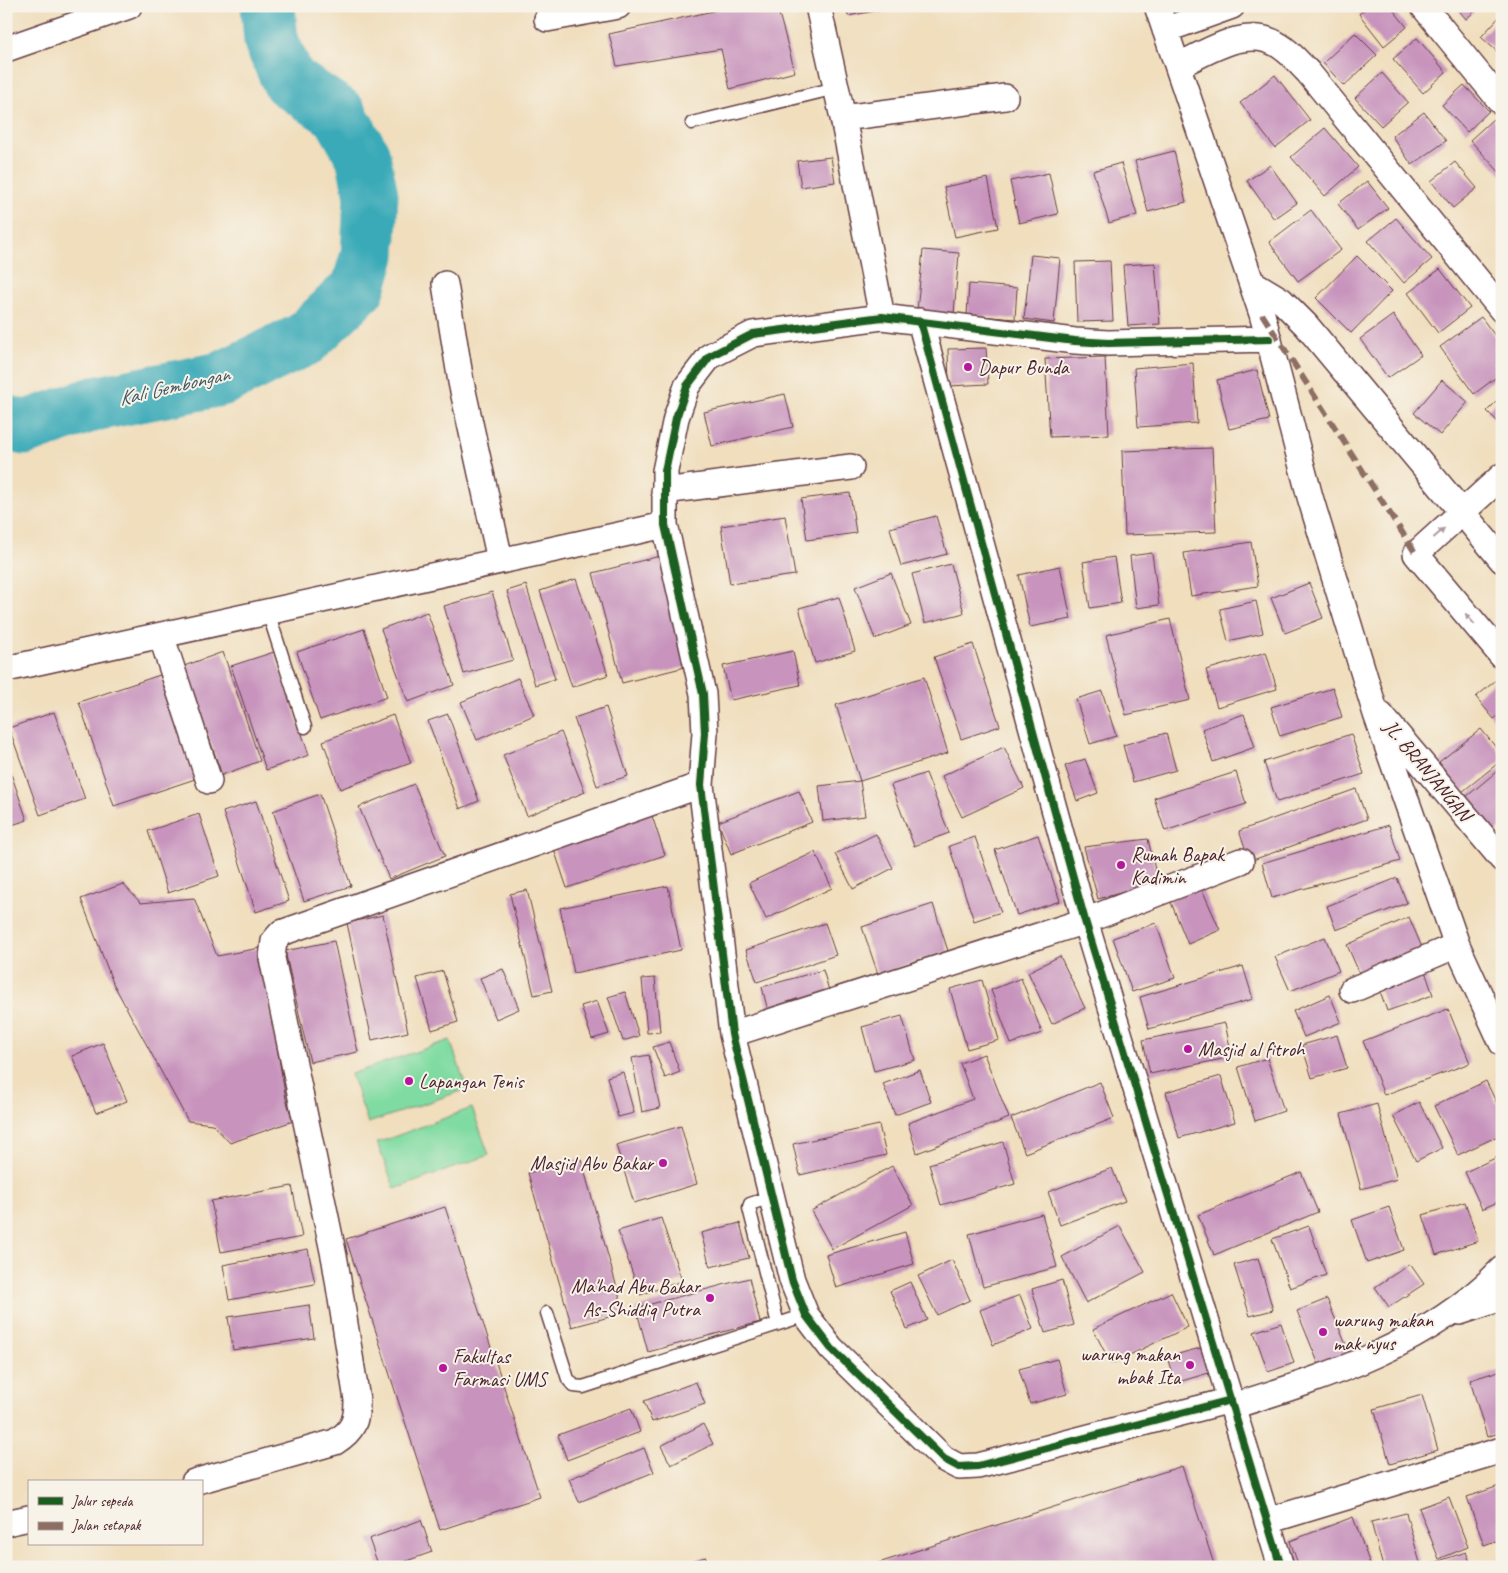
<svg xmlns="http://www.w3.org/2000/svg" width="1508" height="1573" font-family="Caveat,sans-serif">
	<rect width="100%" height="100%" fill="#f7f3e8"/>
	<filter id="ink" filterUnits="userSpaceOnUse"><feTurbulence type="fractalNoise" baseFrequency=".02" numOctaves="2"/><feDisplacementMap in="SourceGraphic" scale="10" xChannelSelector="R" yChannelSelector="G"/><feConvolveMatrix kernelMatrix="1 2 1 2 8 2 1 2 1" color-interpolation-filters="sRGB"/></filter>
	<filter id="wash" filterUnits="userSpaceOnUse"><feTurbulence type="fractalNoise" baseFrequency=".0096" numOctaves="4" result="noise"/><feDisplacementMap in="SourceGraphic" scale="20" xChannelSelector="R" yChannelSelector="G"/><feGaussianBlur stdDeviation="1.12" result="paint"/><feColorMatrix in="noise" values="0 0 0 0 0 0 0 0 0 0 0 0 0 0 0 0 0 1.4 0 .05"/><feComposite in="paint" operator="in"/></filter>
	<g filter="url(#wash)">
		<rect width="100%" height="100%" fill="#f0debd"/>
		<path fill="#80dba2" stroke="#657d66" d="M450,1040L467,1089L368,1123L351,1074Z
			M472,1108L489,1155L395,1189L377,1143Z"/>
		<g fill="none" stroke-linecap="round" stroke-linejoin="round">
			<path stroke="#3aaab8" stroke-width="55" d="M6,422L24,428L94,404L221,379L305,339L358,288L368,255L371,195L363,156L339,114L289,81L271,41L268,6"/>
		</g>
		<g id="blocks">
			<path fill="#c894bd" d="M736,6H777L795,72L730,89L721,49L617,66L609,34Z
				M846,6H891V8L848,16Z
				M1368,6H1390L1407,27L1384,46L1359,14Z
				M1455,6H1481L1466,19Z
				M1502,14V56L1481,37Z
				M1355,33L1377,55L1344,86L1323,63Z
				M1417,38L1446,72L1423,93L1393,59Z
				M1382,73L1408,102L1381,126L1355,98Z
				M1275,75L1310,120L1275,148L1240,103Z
				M1464,85L1489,111L1467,132L1442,105Z
				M1424,112L1446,141L1412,165L1392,136Z
				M1493,119L1502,129V175L1470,140Z
				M1325,128L1358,167L1325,196L1291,157Z
				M1174,151L1186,202L1148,212L1135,161Z
				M831,157L835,182L801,187L797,161Z
				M1455,162L1477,188L1453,208L1431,181Z
				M1121,163L1137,215L1109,223L1093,171Z
				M1270,165L1297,203L1274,219L1247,181Z
				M1049,173L1058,214L1019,223L1010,181Z
				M988,178L998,228L955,237L944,187Z
				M1367,181L1388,208L1358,230L1338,204Z
				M1311,210L1341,250L1298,281L1269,242Z
				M1396,218L1432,259L1404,283L1368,241Z
				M923,250L959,253L954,314L917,311Z
				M1031,255L1060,258L1054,323L1024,319Z
				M1357,256L1392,291L1351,333L1316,298Z
				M1110,261L1113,321L1077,322L1075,262Z
				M1155,263L1160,324L1128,326L1123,265Z
				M1440,269L1470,308L1438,333L1408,293Z
				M969,284L1017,288L1015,319L967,315Z
				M1393,315L1421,355L1388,378L1360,339Z
				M1481,317L1502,345V373L1474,394L1440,347Z
				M986,348L988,384L949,386L948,349Z
				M1105,357L1109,435L1050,437L1045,359Z
				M1193,363L1197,423L1138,427L1134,368Z
				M1257,370L1269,420L1229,429L1217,380Z
				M1442,380L1468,402L1440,435L1414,413Z
				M785,394L793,427L712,446L704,412Z
				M1502,396V426L1487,411Z
				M1212,448L1216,532L1125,535L1122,451Z
				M850,493L856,533L807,540L801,499Z
				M785,516L795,575L730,584L721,526Z
				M936,516L947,554L901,566L890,528Z
				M1251,542L1258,586L1191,596L1184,553Z
				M1152,553L1159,605L1136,608L1130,556Z
				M660,556L689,666L622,683L593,573Z
				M1114,557L1121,603L1090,608L1083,562Z
				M951,564L964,613L925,623L912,574Z
				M1060,566L1071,619L1030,627L1019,575Z
				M891,573L911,625L875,639L855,587Z
				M576,579L608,675L572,687L540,591Z
				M1309,583L1323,618L1285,633L1271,598Z
				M526,585L555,679L535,685L507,591Z
				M492,592L513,660L464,674L444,606Z
				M839,597L855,651L815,663L799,608Z
				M1256,601L1263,633L1228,641L1220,609Z
				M427,612L454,685L408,702L381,629Z
				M1170,619L1190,700L1126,715L1106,635Z
				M364,629L387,697L320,720L297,652Z
				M973,644L1000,726L961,739L934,657Z
				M793,651L800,685L731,700L723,666Z
				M223,652L260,761L222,775L184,666Z
				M274,652L309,755L266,770L231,666Z
				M1266,652L1277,689L1217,707L1206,670Z
				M160,675L195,779L114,806L79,702Z
				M1502,675V712L1494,719L1476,697Z
				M924,677L948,753L860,781L836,705Z
				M518,678L534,715L477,740L461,702Z
				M1333,688L1342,717L1280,736L1271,707Z
				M1102,691L1116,736L1090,744L1076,699Z
				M606,707L628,776L597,786L574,718Z
				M54,712L85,799L40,815L9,728Z
				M448,714L479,801L460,809L428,721Z
				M1244,714L1255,747L1213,762L1202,729Z
				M393,715L411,763L340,789L323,741Z
				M1481,729L1502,755V760L1462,792L1439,762Z
				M561,732L585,792L527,816L503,755Z
				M1166,733L1176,770L1133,782L1123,745Z
				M1351,734L1364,774L1277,802L1264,762Z
				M1004,747L1024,788L962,817L942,776Z
				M6,759L27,820L6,827Z
				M1085,759L1098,793L1077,801L1065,766Z
				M1502,767V827L1495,833L1466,797Z
				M1236,772L1246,804L1165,831L1154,798Z
				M926,773L949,833L914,846L891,785Z
				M860,781L865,816L823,821L819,786Z
				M414,784L445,856L389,879L359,807Z
				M1356,789L1367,819L1250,861L1239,831Z
				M799,791L812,822L731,854L718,822Z
				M320,794L351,886L304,901L273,811Z
				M256,801L289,901L256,912L223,812Z
				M650,810L665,855L567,888L552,843Z
				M199,814L219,876L168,893L148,831Z
				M1389,825L1400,861L1272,898L1262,863Z
				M876,834L893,868L853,889L835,854Z
				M1038,835L1060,901L1017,915L995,850Z
				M975,837L1001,912L974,921L949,846Z
				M1148,839L1158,883L1098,899L1084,847Z
				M815,852L832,888L766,919L749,883Z
				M1397,878L1407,903L1336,930L1327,906Z
				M123,884L141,903L194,898L217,956L260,948L286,1099L293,1121L230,1143L212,1124L188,1121L113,983L81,899Z
				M668,886L681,950L574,973L560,908Z
				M1201,887L1220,930L1188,944L1170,900Z
				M527,890L552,991L534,995L510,894Z
				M933,904L948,951L878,974L862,927Z
				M383,915L408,1032L372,1040L347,923Z
				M1409,917L1424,952L1362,979L1347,945Z
				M825,923L836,955L757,982L746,950Z
				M1156,923L1175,978L1132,992L1113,938Z
				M1325,937L1339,971L1290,991L1275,957Z
				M334,941L358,1052L310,1062L285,951Z
				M1060,956L1085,1008L1052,1024L1028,972Z
				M1243,966L1253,999L1149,1029L1140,997Z
				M1424,968L1433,995L1387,1011L1378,985Z
				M503,969L519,1009L496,1019L480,978Z
				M823,970L830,994L768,1011L762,987Z
				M443,971L458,1022L432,1030L417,978Z
				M655,978L660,1032L647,1033L642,979Z
				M1021,978L1042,1033L1011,1044L991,990Z
				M982,980L999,1040L967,1049L950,989Z
				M625,992L639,1036L623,1041L608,997Z
				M1330,995L1341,1022L1304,1037L1293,1011Z
				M597,1001L609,1034L592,1039L581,1006Z
				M1448,1009L1470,1063L1384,1095L1363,1041Z
				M902,1016L915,1060L874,1071L862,1027Z
				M1225,1023L1232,1057L1150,1074L1143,1040Z
				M1337,1035L1347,1068L1312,1078L1302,1045Z
				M669,1042L680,1072L665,1078L653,1047Z
				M103,1043L127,1101L96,1113L72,1056Z
				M984,1054L1009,1118L917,1153L908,1123L973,1099L960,1063Z
				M649,1055L660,1108L642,1112L632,1058Z
				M1267,1058L1284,1111L1255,1121L1238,1067Z
				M920,1070L931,1102L895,1115L883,1084Z
				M623,1072L634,1113L618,1117L607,1077Z
				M1221,1076L1235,1122L1179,1138L1166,1092Z
				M1486,1081L1502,1114V1134L1458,1155L1434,1106Z
				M1100,1082L1114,1118L1025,1153L1011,1118Z
				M1419,1102L1442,1148L1416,1161L1393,1116Z
				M1377,1104L1397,1179L1361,1189L1341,1114Z
				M879,1125L886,1155L800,1175L793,1144Z
				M681,1126L697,1184L634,1203L616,1145Z
				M1003,1142L1015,1184L941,1205L929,1164Z
				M1502,1155V1200L1482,1209L1465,1172Z
				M581,1159L624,1313L572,1327L528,1173Z
				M892,1166L913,1205L832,1249L811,1211Z
				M1112,1168L1125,1201L1060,1225L1048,1192Z
				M1301,1172L1318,1212L1214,1255L1198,1215Z
				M292,1186L302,1237L221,1252L211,1201Z
				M1465,1202L1478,1241L1436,1255L1423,1215Z
				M445,1207L540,1497L440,1530L346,1239Z
				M1389,1207L1404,1250L1367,1263L1352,1220Z
				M1042,1214L1057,1267L983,1287L969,1234Z
				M661,1218L682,1281L640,1295L618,1231Z
				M740,1223L749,1258L710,1267L701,1233Z
				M1120,1226L1145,1272L1086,1303L1062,1257Z
				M1309,1226L1326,1275L1290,1288L1272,1239Z
				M905,1232L914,1264L836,1288L826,1255Z
				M308,1249L315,1284L229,1300L223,1265Z
				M1258,1258L1273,1310L1250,1316L1234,1265Z
				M952,1260L970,1300L937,1315L918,1276Z
				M1410,1264L1424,1284L1389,1307L1375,1287Z
				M749,1278L760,1322L648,1352L636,1308Z
				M1062,1280L1074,1325L1045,1333L1032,1289Z
				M910,1282L927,1320L907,1329L890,1291Z
				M1171,1292L1188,1327L1111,1364L1093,1329Z
				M1020,1295L1033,1329L993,1345L980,1310Z
				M1327,1299L1349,1352L1319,1365L1297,1311Z
				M309,1305L314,1338L233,1350L228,1317Z
				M1281,1323L1294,1363L1268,1372L1254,1332Z
				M1204,1347L1212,1372L1175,1383L1167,1357Z
				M1057,1359L1067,1394L1030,1404L1019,1369Z
				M1502,1370V1432L1487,1437L1470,1380Z
				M696,1382L705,1404L652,1422L644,1401Z
				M1422,1395L1438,1450L1390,1464L1374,1409Z
				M631,1408L640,1432L567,1460L558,1435Z
				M703,1424L713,1444L671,1465L661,1446Z
				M644,1448L654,1472L579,1502L569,1479Z
				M1182,1466L1215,1567H869V1566Z
				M1502,1485V1539L1484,1545L1467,1497Z
				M1449,1497L1468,1547L1439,1559L1419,1508Z
				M1406,1513L1420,1563L1406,1567H1383L1371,1522Z
				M1353,1517L1371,1567H1299L1290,1541Z
				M421,1520L432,1552L389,1567H379L369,1539Z
				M1466,1552L1472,1567H1428L1427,1565Z
				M706,1557L709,1567H673V1566Z"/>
		</g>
	</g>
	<g filter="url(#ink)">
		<use href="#blocks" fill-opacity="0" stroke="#633c41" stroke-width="1"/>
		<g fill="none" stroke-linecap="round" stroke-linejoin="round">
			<defs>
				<path id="service" d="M692,123L836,88
					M268,612L305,727
					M771,1197L750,1204L749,1208L778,1324
					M547,1313L568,1379L574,1386L583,1387L806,1315"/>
				<path id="minor" d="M818,6L843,118L882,317
					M1157,6L1262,314L1310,497L1376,714L1457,945L1502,1043
					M1423,6L1502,103
					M547,19L618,6
					M1165,30L1232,6
					M6,49L129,6
					M1178,66C1207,52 1248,24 1280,46C1290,52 1299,63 1308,72L1502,310
					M843,118L1005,97
					M1251,282L1281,300L1306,325L1502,560
					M445,284L461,382L500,560
					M920,321L1085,921L1281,1567
					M1502,476L1416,554L1502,656
					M664,491L851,467
					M161,635L209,781
					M6,669L665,525
					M1381,715L1502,859
					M1352,990L1457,945
					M732,1034L1085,921L1241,861
					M1460,1312L1502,1298
					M1231,1400L978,1466L959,1467L944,1459L831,1348L806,1315L792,1280L732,1034L701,785L705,733L703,694L665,525V471L676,418L687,386L710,356L753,334L882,317L1075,341L1108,343L1269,339
					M1233,1406C1329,1376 1430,1344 1502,1269
					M194,1482L335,1442C353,1431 357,1421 357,1400L335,1261L272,958L274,941L281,933L701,785
					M1267,1521L1502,1450
					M6,1523L29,1518"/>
			</defs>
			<use href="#service" stroke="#633c41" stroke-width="15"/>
			<use href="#minor" stroke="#633c41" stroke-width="28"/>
			<use href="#service" stroke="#fff" stroke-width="12"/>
			<use href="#minor" stroke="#fff" stroke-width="25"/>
			<path stroke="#8d6e63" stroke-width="6" stroke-dasharray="12 6" stroke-linecap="butt" d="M1262,314L1416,554"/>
			<defs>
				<path id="cycleway" d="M920,321L1085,921L1281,1567
					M1231,1400L978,1466L959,1467L944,1459L831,1348L806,1315L792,1280L732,1034L701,785L705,733L703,694L665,525V471L676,418L687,386L710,356L753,334L882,317L1075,341L1108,343L1269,339"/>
			</defs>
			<use href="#cycleway" stroke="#f7f3e8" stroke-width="11"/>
			<use href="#cycleway" stroke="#1b5e20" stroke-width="8"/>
		</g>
		<defs><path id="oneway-solid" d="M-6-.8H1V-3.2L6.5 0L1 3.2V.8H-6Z" transform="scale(1.25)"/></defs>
		<g fill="#ae9aa0">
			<use href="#oneway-solid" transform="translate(1439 533) rotate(-42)"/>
			<use href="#oneway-solid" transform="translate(1470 619) rotate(-130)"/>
		</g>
	</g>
	<g fill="#b5179e" stroke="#f7f3e8" stroke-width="2">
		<circle cx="968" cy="367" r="5"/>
		<circle cx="1121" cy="865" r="5"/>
		<circle cx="1188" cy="1049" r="5"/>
		<circle cx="409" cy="1081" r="5"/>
		<circle cx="663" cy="1163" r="5"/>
		<circle cx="710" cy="1298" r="5"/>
		<circle cx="1323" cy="1332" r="5"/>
		<circle cx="1190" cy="1365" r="5"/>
		<circle cx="443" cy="1368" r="5"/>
	</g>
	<g text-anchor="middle" stroke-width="4" stroke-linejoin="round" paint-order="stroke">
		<g font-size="20" fill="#4a1f2b" stroke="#f7f3e8" text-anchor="start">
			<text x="978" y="374">Dapur Bunda</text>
			<text x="1131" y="861">Rumah Bapak<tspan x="1131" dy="23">Kadimin</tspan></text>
			<text x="1198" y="1056">Masjid al fitroh</text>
			<text x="419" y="1088">Lapangan Tenis</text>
			<text x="653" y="1170" text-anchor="end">Masjid Abu Bakar</text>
			<text x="700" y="1293" text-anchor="end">Ma'had Abu Bakar<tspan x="700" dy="23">As-Shiddiq Putra</tspan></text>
			<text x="1333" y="1327">warung makan<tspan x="1333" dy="23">mak nyus</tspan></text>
			<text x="1180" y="1361" text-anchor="end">warung makan<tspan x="1180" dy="23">mbak Ita</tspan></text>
			<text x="453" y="1363">Fakultas<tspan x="453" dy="23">Farmasi UMS</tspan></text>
		</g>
		<g font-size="20" fill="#4a1f2b" stroke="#f7f3e8">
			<text transform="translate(1428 770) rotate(50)" y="7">JL. BRANJANGAN</text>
		</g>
		<g font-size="21" font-style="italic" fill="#445763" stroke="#f7f3e8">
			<text transform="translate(174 386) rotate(-13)" y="7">Kali Gembongan</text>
		</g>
	</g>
	<rect width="1508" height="1573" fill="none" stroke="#f7f3e8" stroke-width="25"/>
	<rect x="28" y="1480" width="175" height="65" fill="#f7f3e8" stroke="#b29e9c"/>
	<rect x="38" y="1497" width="25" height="8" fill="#1b5e20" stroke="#b29e9c"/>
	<text x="72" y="1506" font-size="15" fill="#4a1f2b">Jalur sepeda</text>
	<rect x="38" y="1522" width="25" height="8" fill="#8d6e63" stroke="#b29e9c"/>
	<text x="72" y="1530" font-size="15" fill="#4a1f2b">Jalan setapak</text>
</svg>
